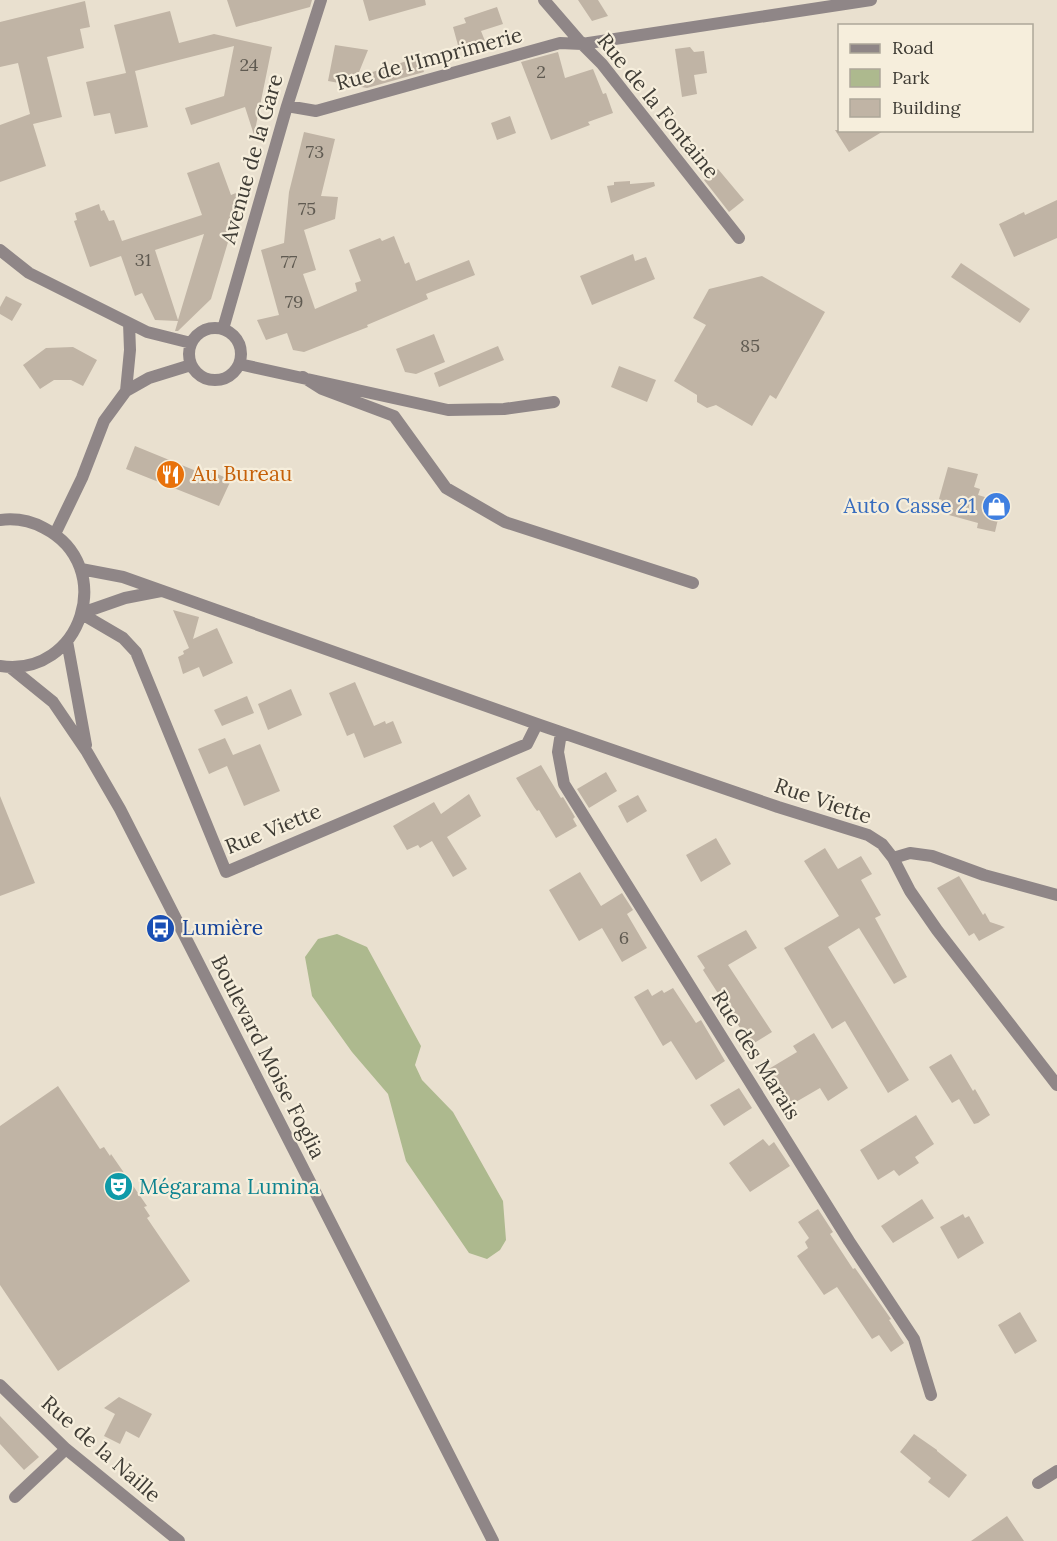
<svg xmlns="http://www.w3.org/2000/svg" width="1057" height="1541" font-family="Lora,serif">
	<rect width="100%" height="100%" fill="#e9e0cf"/>
	<path fill="#adb98e" d="M337,934L367,947L421,1046L415,1065L422,1080L453,1112L503,1201L506,1240L500,1250L487,1259L469,1253L406,1161L388,1094L352,1052L312,996L305,957L318,939Z"/>
	<path fill="#c0b4a5" fill-rule="evenodd" d="M227,0H312L310,7L236,27Z
		M363,0H425L426,5L369,21Z
		M578,0H598L608,16L592,21Z
		M85,1L90,27L80,29L84,48L47,57L62,117L33,124L46,166L0,182V125L30,114L18,63L0,67V22Z
		M497,7L503,24L481,31L485,41L459,49L453,27L466,23L464,18Z
		M170,11L179,43L214,34L272,47L254,135L245,107L191,125L185,108L224,96L234,46L135,71L148,127L115,134L110,113L94,116L86,82L126,73L114,25Z
		M335,45L368,50L357,77L419,57L424,72L367,88L328,81Z
		M690,47L694,52L704,51L707,73L694,75L697,94L682,97L675,49Z
		M558,52L565,78L593,69L603,94L606,93L613,113L588,122L590,125L551,140L521,62Z
		M510,116L516,133L497,140L491,123Z
		M835,130H885L849,152Z
		M304,132L335,139L321,196L338,197L335,219L304,230L316,270L303,274L315,309L357,291L355,283L361,281L349,250L380,238L382,241L394,236L405,264L409,262L416,281L469,260L475,275L426,294L428,299L367,325L368,327L304,352L293,350L287,333L266,340L257,320L279,315L261,250L284,243L289,192Z
		M219,162L231,195L236,193L240,202L211,299L178,331H175L178,321L155,320L142,293L135,296L121,256L90,267L74,221L77,220L75,213L99,204L101,211L104,210L109,221L114,220L122,241L202,215L187,173ZM204,234L178,320L155,250Z
		M718,169L744,200L729,212L704,180Z
		M630,181V184L654,182L655,186L611,203L607,186L614,185V182Z
		M1057,200V238L1014,257L999,224L1024,212L1025,215Z
		M633,254L635,261L646,257L655,279L592,305L580,276Z
		M961,263L1030,309L1020,323L951,277Z
		M762,276L825,312L776,399L770,395L752,426L716,405L707,408L697,402V395L674,381L706,325L693,318L709,289Z
		M6,296L22,304L12,321L0,314V307Z
		M434,334L445,362L416,374L405,372L396,349Z
		M498,346L504,360L439,387L434,373Z
		M73,347L97,360L83,386L71,380H54L40,389L23,365L46,348Z
		M619,366L656,380L647,402L611,387Z
		M135,446L206,475L208,470L231,480L219,506L126,469Z
		M948,467L978,474L974,487L980,489L978,495L1002,502L995,532L977,528L978,523L938,512L942,500L939,499Z
		M173,610L199,617L193,639L217,628L233,663L203,677L199,667L183,674L178,657L184,654L183,651L189,648Z
		M355,682L374,726L385,721L386,724L393,721L402,743L364,758L354,733L347,736L329,693Z
		M291,689L302,715L268,730L258,704Z
		M247,696L254,713L222,726L214,710Z
		M225,738L233,755L260,744L280,791L244,806L227,766L209,774L198,749Z
		M541,765L561,798L563,797L575,817L573,819L577,826L556,838L539,810L537,811L534,807L516,778Z
		M606,772L617,791L589,808L577,789Z
		M469,794L481,816L447,837L467,869L453,877L432,841L420,848L418,845L407,850L393,826L434,802L441,814Z
		M638,795L647,811L627,823L618,806Z
		M0,796L35,883L0,896Z
		M716,838L731,864L701,882L686,855Z
		M825,848L838,869L861,856L872,874L861,880L881,915L875,918L907,977L894,984L859,928L828,947L909,1080L888,1093L845,1021L832,1029L784,948L839,916L804,861Z
		M580,872L601,906L622,893L633,910L627,914L647,948L622,962L602,928L579,941L549,890Z
		M959,876L983,915L985,913L990,922L1005,927L979,941L974,933L969,936L937,888Z
		M746,930L757,948L728,965L772,1032L751,1045L703,970L705,968L697,956Z
		M673,988L696,1023L701,1020L725,1061L696,1080L671,1041L663,1046L634,997L648,989L652,996L662,990L664,993Z
		M814,1033L848,1088L828,1101L820,1088L789,1106L767,1070L797,1052L793,1046Z
		M951,1054L973,1091L975,1089L990,1115L978,1123L974,1124L959,1099L952,1103L929,1067Z
		M58,1086L100,1149L104,1147L110,1156L111,1154L147,1206L144,1207L150,1216L147,1218L190,1281L58,1371L0,1285V1126Z
		M739,1088L752,1108L724,1126L710,1105Z
		M916,1115L934,1144L915,1157L919,1163L899,1176L894,1170L878,1180L860,1150Z
		M763,1139L769,1146L774,1142L790,1166L750,1192L729,1163Z
		M922,1199L934,1218L893,1243L881,1226Z
		M818,1209L833,1232L830,1234L853,1269L855,1268L884,1309L891,1319L889,1320L904,1343L891,1352L879,1335L872,1339L837,1287L824,1295L797,1256L808,1248L805,1242L809,1238L798,1222Z
		M963,1214L965,1218L969,1216L984,1243L958,1259L940,1227Z
		M1020,1312L1037,1341L1015,1354L998,1325Z
		M119,1397L152,1414L139,1438L126,1431L120,1444L104,1436L115,1414L104,1408Z
		M0,1416L39,1457L24,1470L0,1444Z
		M914,1434L937,1450V1451L967,1475L949,1498L928,1482L931,1478L900,1452Z
		M1007,1516L1024,1541H971Z"/>
	<g fill="none" stroke-linecap="round" stroke-linejoin="round">
		<path stroke="#8f8687" stroke-width="12" d="M544,0L582,44L602,64L739,238
			M287,106L316,111L560,43L582,44L871,0
			M0,250L29,273L147,332L191,343
			M189 354a26 26 0 1 1 52 0a26 26 0 1 1-52 0Z
			M223,329L287,106L321,0
			M239,364L448,410L504,409L554,402
			M303,377L322,389L394,416L446,488L505,522L693,583
			M126,391L130,350L129,323
			M0,520C15,518 31,521 44,528C118,566 82,678 0,666
			M55,534L82,478L104,421L126,391L149,378L191,365
			M81,569L123,577L537,724L778,807L868,835L882,844L893,858L910,891L937,930L1057,1085
			M82,613L125,598L161,591
			M82,614L123,638L136,652L226,872L527,744L537,724
			M67,641L86,745
			M11,668L53,702L87,752L120,809L493,1541
			M561,733L558,752L564,784L849,1241L914,1339L931,1395
			M893,858L910,853L932,856L984,875L1057,895
			M0,1385L66,1449L179,1541
			M1038,1483L1057,1471
			M15,1497L66,1449"/>
	</g>
	<defs>
		<symbol id="restaurant-disc" viewBox="-11 -11 22 22"><circle r="9.5" fill="#e8710a" stroke="#f6eedc"/><path d="M-5-6h1v4h1v-4h1v4h1v-4h1v5L-1.5 .5V6h-2V.5L-5-1ZM5-6V6H3V1.5H1.5Q1.5-4 5-6Z" fill="#fff"/></symbol>
		<symbol id="shop-disc" viewBox="-11 -11 22 22"><circle r="9.5" fill="#3f7fe0" stroke="#f6eedc"/><path d="M-5-2.5h2.3a2.7 3.5 0 0 1 5.4 0H5L5.5 6h-11ZM-1.5-2.5h3a1.5 2.3 0 0 0-3 0Z" fill="#fff"/></symbol>
		<symbol id="bus-disc" viewBox="-11 -11 22 22"><circle r="9.5" fill="#1a4fb4" stroke="#f6eedc"/><path d="M-5-6H5V4H4V6H2V4H-2V6H-4V4H-5ZM-3.5-4V0h7V-4ZM-3.5 1.2v1.5H-2V1.2ZM2 1.2v1.5H3.5V1.2Z" fill="#fff"/></symbol>
		<symbol id="theatre-disc" viewBox="-11 -11 22 22"><circle r="9.5" fill="#0f9aa8" stroke="#f6eedc"/><path d="M-5-5.5Q0-4 5-5.5V0Q5 5 0 6Q-5 5-5 0ZM-3.3-2.5H-1v1.5H-3.3ZM1-2.5H3.3v1.5H1ZM-2.8 1Q0 5.5 2.8 1Z" fill="#fff"/></symbol>
	</defs>
	<g fill-rule="evenodd">
		<use href="#restaurant-disc" x="154" y="458" width="33" height="33"/>
		<use href="#shop-disc" x="980" y="490" width="33" height="33"/>
		<use href="#bus-disc" x="144" y="912" width="33" height="33"/>
		<use href="#theatre-disc" x="102" y="1170" width="33" height="33"/>
	</g>
	<g text-anchor="middle" stroke-width="4.5" stroke-linejoin="round" paint-order="stroke">
		<g font-size="18" fill="#5f5a51">
			<text x="249" y="71">24</text>
			<text x="541" y="78">2</text>
			<text x="315" y="158">73</text>
			<text x="307" y="215">75</text>
			<text x="143" y="266">31</text>
			<text x="289" y="268">77</text>
			<text x="294" y="308">79</text>
			<text x="750" y="352">85</text>
			<text x="624" y="944">6</text>
		</g>
		<g font-size="21" fill="#3f3c35" stroke="#f6eedc">
			<text transform="translate(429 59) rotate(-15)" y="7">Rue de l'Imprimerie</text>
			<text transform="translate(658 106) rotate(51)" y="7">Rue de la Fontaine</text>
			<text transform="translate(252 159) rotate(-74)" y="7">Avenue de la Gare</text>
			<text transform="translate(823 801) rotate(19)" y="7">Rue Viette</text>
			<text transform="translate(273 829) rotate(-22)" y="7">Rue Viette</text>
			<text transform="translate(756 1055) rotate(58)" y="7">Rue des Marais</text>
			<text transform="translate(268 1057) rotate(63)" y="7">Boulevard Moise Foglia</text>
			<text transform="translate(101 1449) rotate(41)" y="7">Rue de la Naille</text>
		</g>
		<g font-size="21" fill="#c56008" stroke="#f6eedc" text-anchor="start">
			<text x="192" y="481">Au Bureau</text>
		</g>
		<g font-size="21" fill="#366cbe" stroke="#f6eedc" text-anchor="end">
			<text x="976" y="513">Auto Casse 21</text>
		</g>
		<g font-size="21" fill="#164399" stroke="#f6eedc" text-anchor="start">
			<text x="182" y="935">Lumière</text>
		</g>
		<g font-size="21" fill="#0d838f" stroke="#f6eedc" text-anchor="start">
			<text x="139" y="1194">Mégarama Lumina</text>
		</g>
	</g>
	<rect x="838" y="24" width="195" height="108" fill="#f6eedc" stroke="#ada799" stroke-width="1.5"/>
	<rect x="850" y="44" width="30" height="9" fill="#8f8687" stroke="#ada799" stroke-width="1.5"/>
	<text x="892" y="54" font-size="18" fill="#3f3c35">Road</text>
	<rect x="850" y="69" width="30" height="18" fill="#adb98e" stroke="#ada799" stroke-width="1.5"/>
	<text x="892" y="84" font-size="18" fill="#3f3c35">Park</text>
	<rect x="850" y="99" width="30" height="18" fill="#c0b4a5" stroke="#ada799" stroke-width="1.5"/>
	<text x="892" y="114" font-size="18" fill="#3f3c35">Building</text>
</svg>
